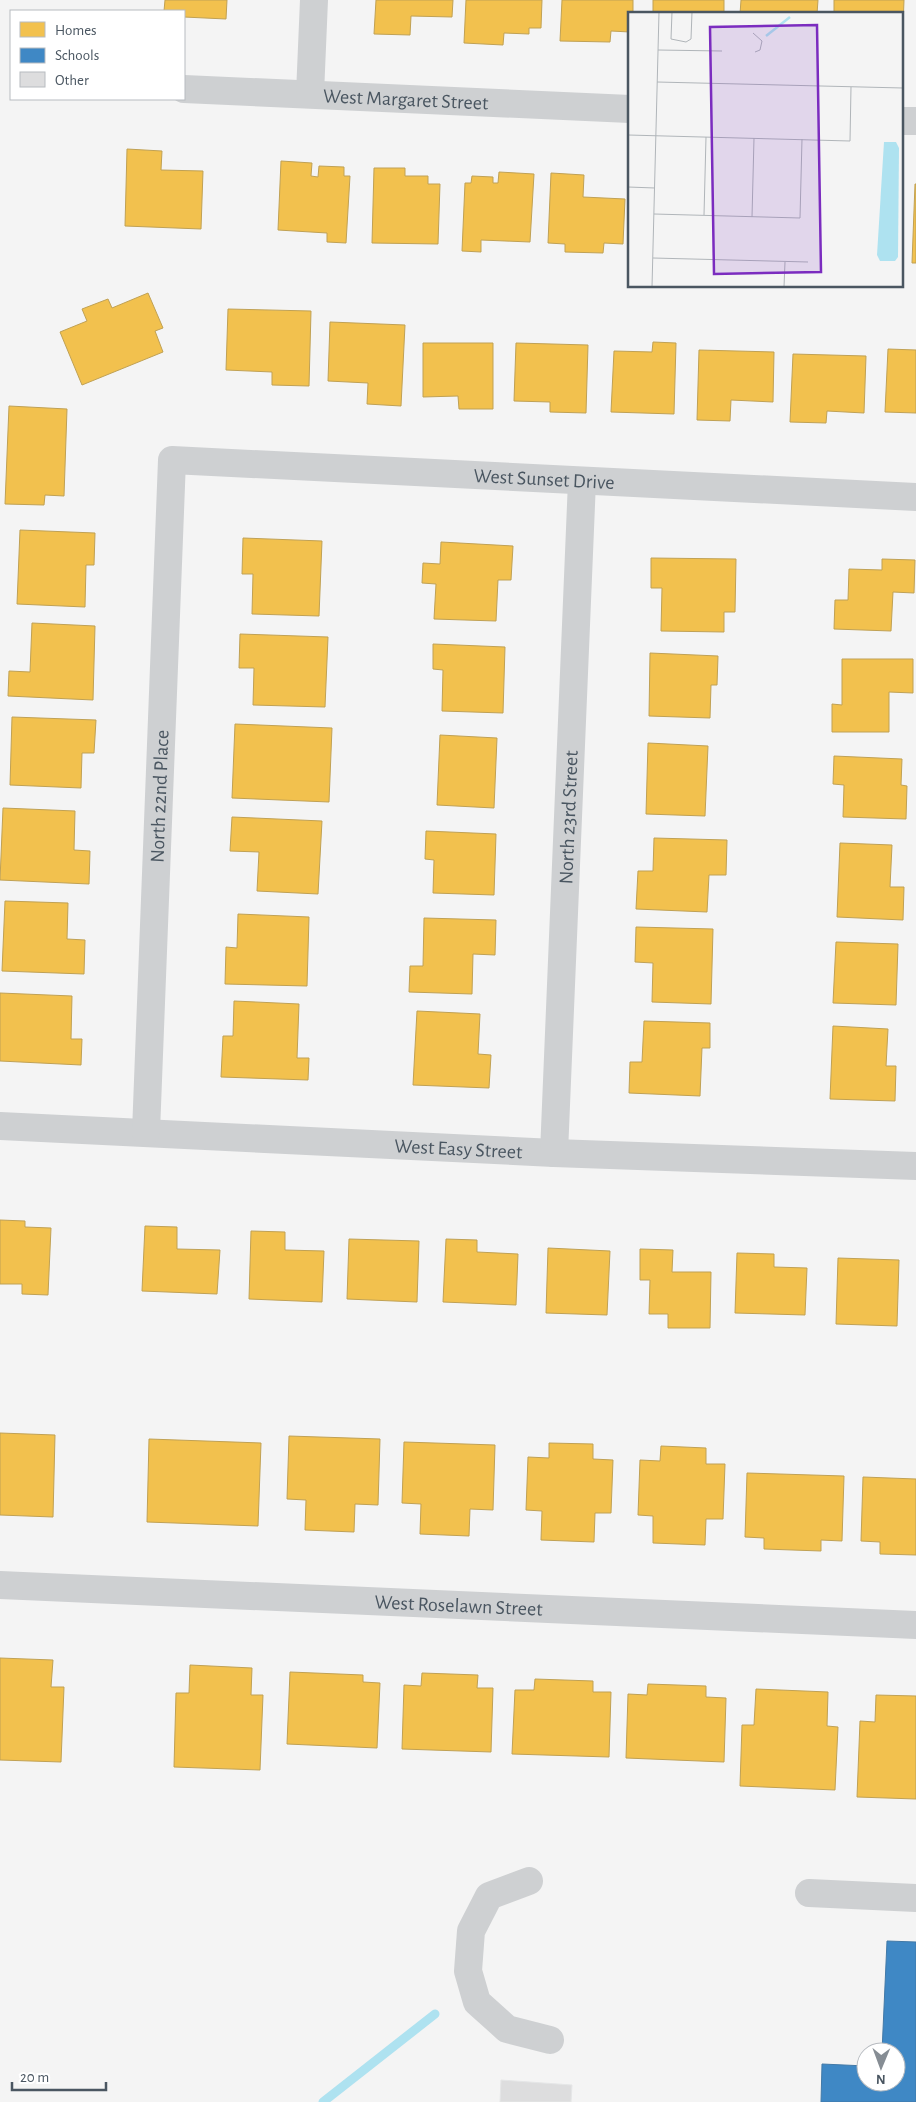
<svg xmlns="http://www.w3.org/2000/svg" width="916" height="2102" font-family="'Alegreya Sans',sans-serif">
	<rect width="100%" height="100%" fill="#f4f4f4"/>
	<path fill="#f2c14e" stroke="#c0a154" d="M165,0H227L226,19L184,17V11H164Z
		M376,0H453L452,17L411,16L410,35L374,34Z
		M466,0H542L541,28H529V34L504,33L503,45L464,43Z
		M562,0H633V14H630V32L611,31L610,42L560,41Z
		M653,0H724V14H653Z
		M741,0H818L817,14H740Z
		M834,0H904L902,54V14H834Z
		M127,149L162,151L161,170L203,171L201,229L125,226Z
		M281,161L312,163L311,176L318,177L319,166L344,167V176H350L346,243L327,242V233L278,230Z
		M374,168H405V176H428V184H440L438,244L372,243Z
		M499,172L534,174L530,242L481,240V252L462,251L465,183H471L472,176L493,177V183H498Z
		M551,173L584,175L583,197L625,199L623,244L604,243L603,253L565,252V244L548,243Z
		M915,184H916V263H912Z
		M148,293L163,328L155,331L163,352L82,385L60,332L87,321L82,309L108,299L112,308Z
		M228,309L311,311L309,386L272,385V372L226,370Z
		M330,322L405,325L401,406L367,404L368,383L328,381Z
		M653,342L676,343L674,414L611,412L614,351L652,352Z
		M423,343H493V409H459L458,396L423,397Z
		M516,343L588,345L586,413L550,412V402L514,401Z
		M888,349L916,350V413L885,412Z
		M699,350L774,352L773,402L731,400L730,421L697,420Z
		M793,354L866,356L864,413L827,411L826,423L790,422Z
		M9,406L67,409L64,496L45,495L44,505L5,504Z
		M20,530L95,533L94,565H86L85,607L17,604Z
		M243,538L322,541L319,616L252,614L253,574H242Z
		M441,542L513,546L511,580H498L496,621L434,619L436,584L422,583L423,563L440,564Z
		M651,558L736,559L735,612H724V632L661,631L662,588H651Z
		M882,559L915,560L914,593L893,592L891,631L834,629L835,600H848L849,569L882,570Z
		M32,623L95,626L93,700L8,696L9,671L30,672Z
		M240,634L328,637L325,707L253,705L254,668H239Z
		M433,644L505,647L503,713L442,711L443,670L433,669Z
		M650,653L718,656L717,685H711L710,718L649,716Z
		M842,659H913V693L889,692V732H832V704L842,705Z
		M12,717L96,720L94,753H82L81,788L10,785Z
		M235,724L332,728L329,802L232,798Z
		M440,735L497,738L494,808L437,805Z
		M648,743L708,746L705,816L646,814Z
		M834,756L902,759L901,785L907,786L906,819L843,817L844,785L833,784Z
		M3,808L75,811L74,850L90,851L89,884L0,880Z
		M232,817L322,821L318,894L257,891L259,852L230,851Z
		M426,831L496,834L494,895L433,893L434,860L425,859Z
		M654,838L727,840L726,875H709L707,912L636,909L638,871H653Z
		M840,843L892,845L890,887H904L903,920L837,917Z
		M5,901L68,903L67,939L85,940L84,974L2,971Z
		M238,914L309,917L307,986L225,984L226,947L237,948Z
		M424,918L496,920L495,955L473,954L472,994L409,992L410,966H423Z
		M636,927L713,929L711,1004L652,1002L653,963L635,962Z
		M836,942L898,944L896,1005L833,1003Z
		M0,993L72,996L71,1039H82L81,1065L0,1061Z
		M234,1001L299,1004L297,1058H309L308,1080L221,1077L223,1036H233Z
		M417,1011L480,1014L478,1054L491,1055L489,1088L413,1085Z
		M644,1021L710,1023V1048H702L700,1096L629,1093L630,1062H642Z
		M833,1026L888,1029L886,1066H896L895,1101L830,1099Z
		M0,1220L25,1221V1227L51,1228L48,1295L22,1294V1284H0Z
		M145,1226L177,1227V1249L220,1250L217,1294L142,1291Z
		M251,1231L285,1232V1250L324,1251L322,1302L249,1299Z
		M349,1239L419,1241L417,1302L347,1299Z
		M446,1239L477,1240V1252L518,1254L516,1305L443,1302Z
		M548,1248L610,1251L607,1315L546,1313Z
		M640,1249L673,1250L672,1272H711L710,1328H668V1314H649L650,1280H640Z
		M737,1253L774,1254V1267L807,1268L805,1315L735,1313Z
		M838,1258L899,1260L897,1326L836,1324Z
		M0,1433L55,1435L53,1517L0,1515Z
		M289,1436L380,1439L378,1505L355,1504L354,1532L305,1530L306,1500L287,1499Z
		M149,1439L261,1443L258,1526L147,1522Z
		M404,1442L495,1445L493,1510L470,1509L469,1536L420,1534L421,1504L402,1503Z
		M549,1443L593,1444V1459L613,1460L611,1513H595L594,1542L541,1540L542,1511L526,1510L528,1457L549,1458Z
		M661,1446L706,1448V1464H725L723,1519H706L705,1545L653,1543V1516L638,1515L640,1460L660,1461Z
		M747,1473L844,1476L842,1541L821,1540V1551L764,1549V1538L745,1537Z
		M863,1477L916,1479V1555L880,1554V1542L861,1541Z
		M0,1658L53,1660L51,1687H64L61,1762L0,1760Z
		M190,1665L252,1668L251,1695H263L260,1770L174,1767L176,1693H189Z
		M290,1672L363,1675V1682L380,1683L377,1748L287,1744Z
		M422,1673L478,1675L477,1688H493L491,1752L402,1749L404,1685L421,1686Z
		M535,1679L593,1681V1692H611L609,1757L512,1754L515,1690H534Z
		M648,1684L706,1686V1697L726,1698L724,1762L626,1758L628,1694L647,1695Z
		M756,1689L828,1692L827,1726L838,1727L835,1790L740,1786L742,1725H754Z
		M876,1695L916,1696V1799L857,1797L860,1721L875,1722Z"/>
	<path fill="#3f88c5" stroke="#4279a7" d="M887,1941L916,1942V2102H821L822,2064L866,2066V2082H896V2052H882Z"/>
	<g fill="none" stroke-linecap="round" stroke-linejoin="round">
		<path stroke="#aee2f0" stroke-width="9" d="M323,2102L435,2014"/>
	</g>
	<path fill="#ddddde" stroke="#e5e6e7" d="M501,2080L572,2085L571,2102H500Z"/>
	<g fill="none" stroke-linecap="round" stroke-linejoin="round">
		<g stroke="#ced0d2" stroke-width="28">
			<path id="s1" d="M184,89L630,109"/>
			<path d="M310,94L314,0"/>
			<path d="M902,121H916"/>
			<path id="s2" d="M0,1126L554,1153L916,1166"/>
			<path id="s3" d="M146,1132L172,460L916,497"/>
			<path id="s4" d="M554,1153L582,481"/>
			<path id="s5" d="M0,1585L916,1625"/>
			<path d="M529,1881L489,1896L471,1931L468,1971L477,2002L507,2029L550,2040"/>
			<path d="M809,1893L916,1898"/>
		</g>
	</g>
	<g text-anchor="middle" stroke-width="5" stroke-linejoin="round" paint-order="stroke">
		<g font-size="20" fill="#4a5661" stroke="#fff">
			<text dy="7" stroke="none"><textPath href="#s1" startOffset="222">West Margaret Street</textPath></text>
			<text dy="7" stroke="none"><textPath href="#s3" startOffset="1045">West Sunset Drive</textPath></text>
			<text dy="7" stroke="none"><textPath href="#s3" startOffset="336">North 22nd Place</textPath></text>
			<text dy="7" stroke="none"><textPath href="#s4" startOffset="336">North 23rd Street</textPath></text>
			<text dy="7" stroke="none"><textPath href="#s2" startOffset="459">West Easy Street</textPath></text>
			<text dy="7" stroke="none"><textPath href="#s5" startOffset="459">West Roselawn Street</textPath></text>
		</g>
	</g>
	<g transform="translate(628 12)">
		<rect width="275" height="275" fill="#f4f4f4"/>
		<path d="M256,130H268L271,136L270,245L267,249H252L249,243Z" fill="#aee2f0"/>
		<path fill="none" stroke="#aee2f0" stroke-width="2.5" d="M138,24L162,5"/>
		<path fill="none" stroke="#b0b5b9" stroke-width="1" d="M44,0L43,27L58,30L63,27L64,0M125,21L134,29L132,38L127,40M30,38L94,39M29,70L275,76M0,123L222,129L223,75M0,175L27,176M26,202L172,206L174,127M76,203L78,125M124,205L126,126M25,246L180,250M24,275L31,0M156,275L157,250"/>
		<path fill="#7b2cbf" fill-opacity="0.15" stroke="#7b2cbf" stroke-width="2.5" d="M189,13L193,260L86,262L82,15Z"/>
		<rect width="275" height="275" fill="none" stroke="#4a5661" stroke-width="2.5"/>
	</g>
	<rect x="10" y="10" width="175" height="90" fill="#ffffff" stroke="#b7bbc0"/>
	<rect x="20" y="22" width="25" height="15" fill="#f2c14e" stroke="#b7bbc0"/>
	<text x="55" y="35" font-size="15" fill="#4a5661">Homes</text>
	<rect x="20" y="48" width="25" height="15" fill="#3f88c5" stroke="#b7bbc0"/>
	<text x="55" y="60" font-size="15" fill="#4a5661">Schools</text>
	<rect x="20" y="72" width="25" height="15" fill="#ddddde" stroke="#b7bbc0"/>
	<text x="55" y="85" font-size="15" fill="#4a5661">Other</text>
	<g transform="translate(881 2067) rotate(181)"><circle r="24" fill="#ffffff" stroke="#b7bbc0"/>
	<path d="M0-4L9 19L0 12L-9 19Z" fill="#868d94"/>
	<text y="-8" font-size="14" font-weight="bold" text-anchor="middle" fill="#4a5661">N</text>
	</g>
	<path d="M12 2082v8h94v-8" fill="none" stroke="#4a5661" stroke-width="2.5"/>
	<text x="20" y="2082" font-size="15" fill="#4a5661" stroke="#ffffff" stroke-width="4" paint-order="stroke">20 m</text>
</svg>
